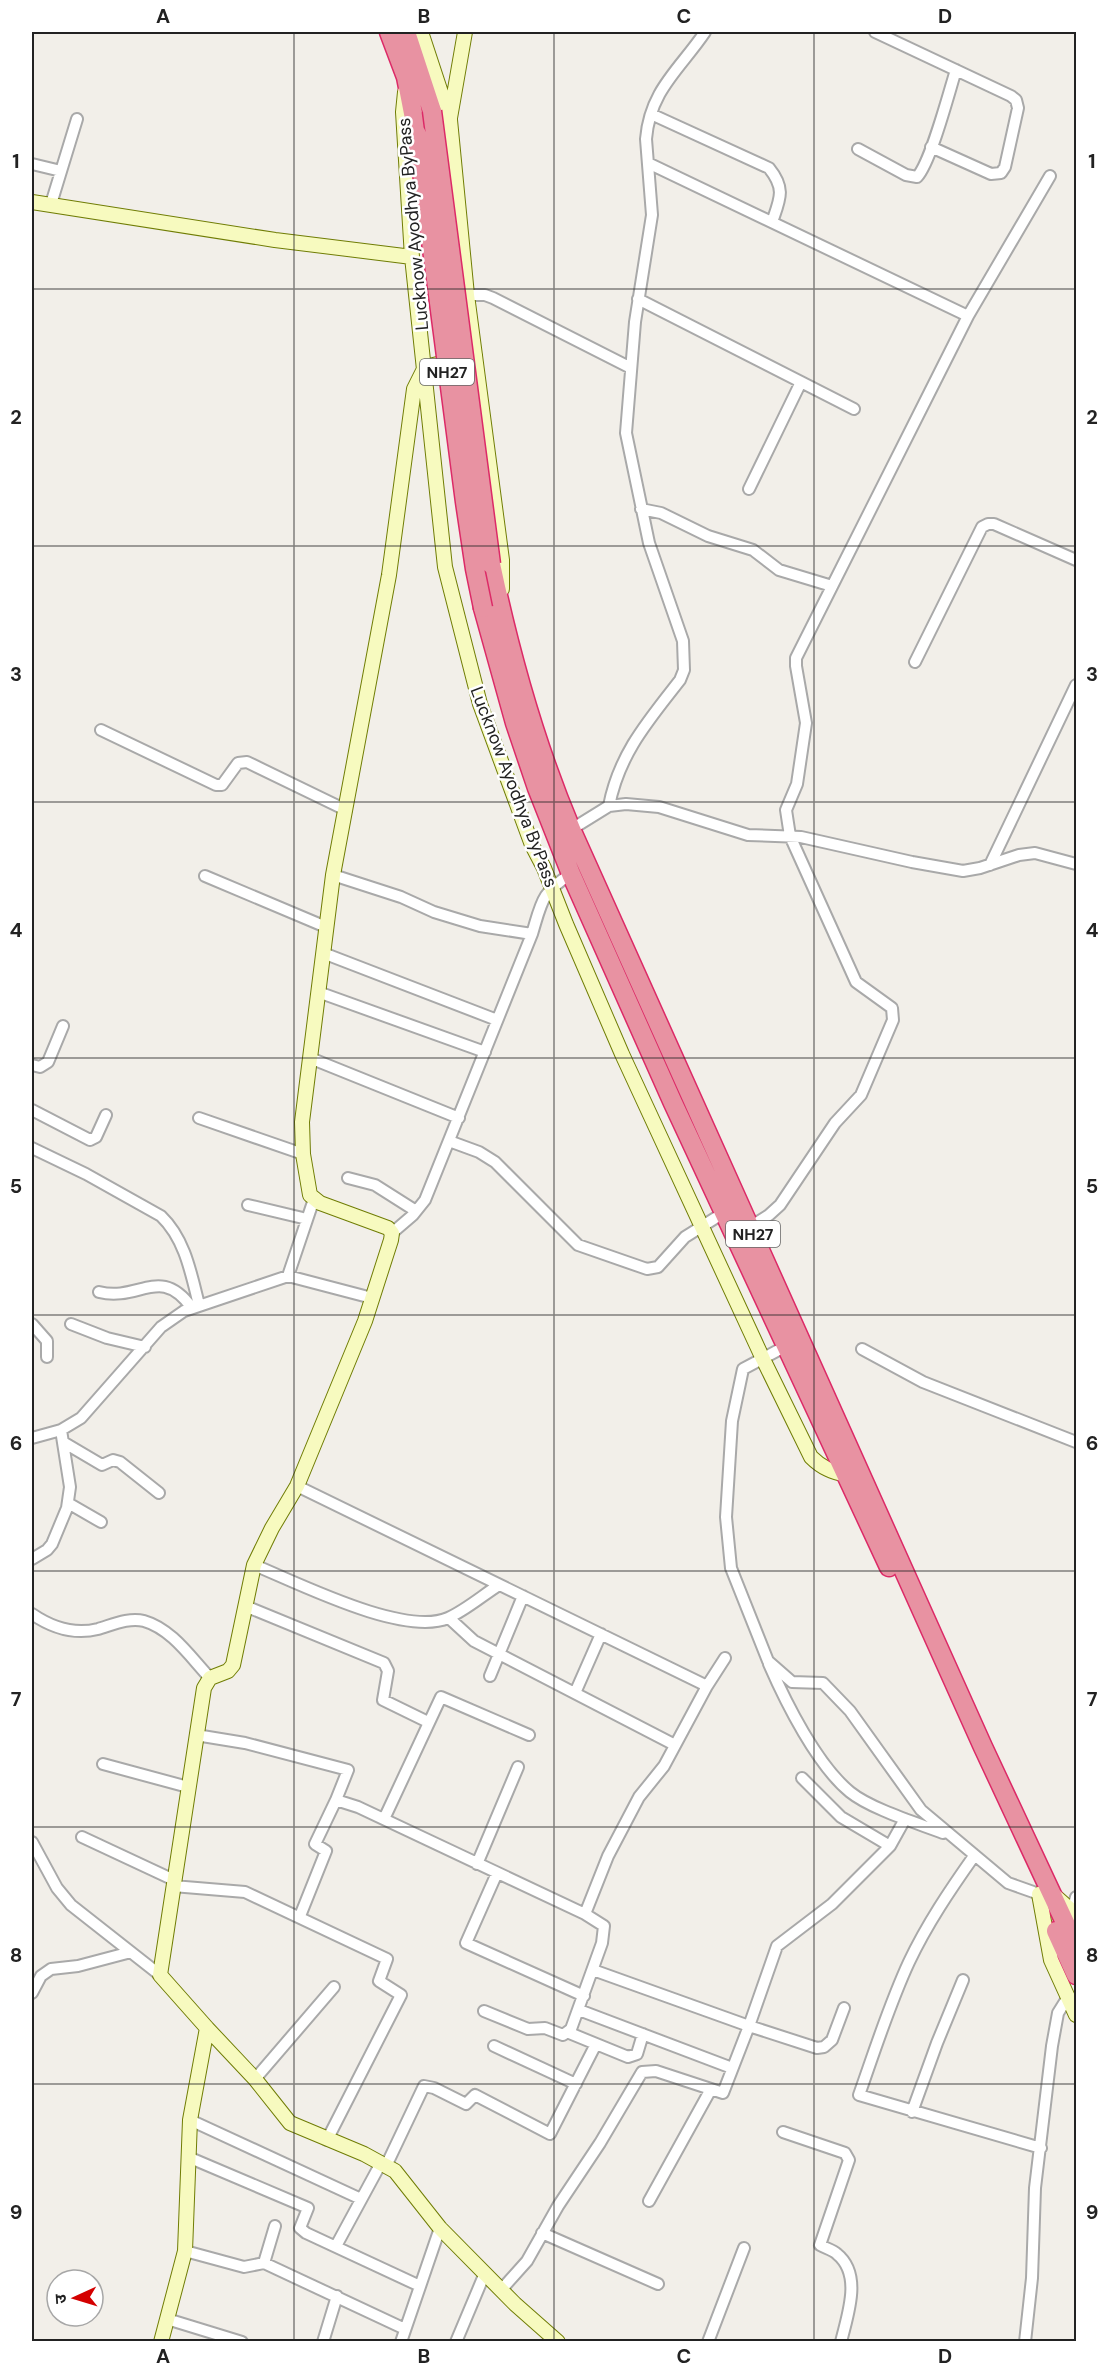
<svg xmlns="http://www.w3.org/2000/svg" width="1108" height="2373" font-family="'DM Sans','Noto Sans Devanagari',sans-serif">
	<rect width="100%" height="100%" fill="#f2efe9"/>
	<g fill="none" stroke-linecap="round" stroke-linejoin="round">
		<defs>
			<path id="street" d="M875,32L1011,96L1016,100L1018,108L1005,167L1001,173L991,174L931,147
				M651,114L769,168C786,189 780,199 772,222
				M858,149L906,175L917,177C931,162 949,92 956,70
				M648,163L968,316
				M32,164L61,171
				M51,204L77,119
				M467,295H485L493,298L631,368
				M638,299L854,409
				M749,489L801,382
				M641,509L661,513L708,536L753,550L779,570L832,586
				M915,662L982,527L988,524H994L1076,560
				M101,730L216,785H222L238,763L247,762L346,810
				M609,806C619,754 648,721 680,680L684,670L683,641L649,543L626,433L635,322L652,215L646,139C650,90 680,69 705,32
				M567,832L609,806L626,804L659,807L748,835L801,837L912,862L963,871L980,868L1019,855L1035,853L1076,864
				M990,865L1076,685
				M333,875L401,897L434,912L480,926L532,934
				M205,876L326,927
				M323,953L497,1020
				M318,992L485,1052
				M310,1058L459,1118
				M32,1065L40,1067L48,1062L63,1026
				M32,1110L90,1140L96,1137L106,1115
				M199,1118L303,1154
				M449,1141L479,1152L495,1162L578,1245L647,1269L658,1267L685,1237L725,1212
				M32,1148L86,1174L161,1216C185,1239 191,1273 199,1305
				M348,1178L375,1185L416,1211
				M248,1205L307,1219
				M750,1227L769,1215L780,1205L835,1123L861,1095L893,1020L892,1008L856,982L790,836L786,810L797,784L806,723L796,666V658L968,316L1050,176
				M392,1233L413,1215L425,1200L532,934C542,901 541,893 571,874
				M288,1276L314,1199
				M99,1292C140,1302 160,1264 192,1308
				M32,1324L47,1341V1357
				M71,1324L107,1338L145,1347
				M788,1345L743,1369L732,1421L726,1517L731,1568L768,1661L792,1682L823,1683L850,1711L921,1810L1008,1883L1039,1894
				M862,1349L923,1382L1076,1442
				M32,1438L61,1430L81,1418L161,1327L184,1311L288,1276L372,1298
				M63,1442L102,1465L113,1460L120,1462L159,1493
				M297,1486L707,1686
				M68,1503L101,1522
				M32,1559L47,1550L52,1544L67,1508L70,1487L61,1430
				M254,1565C298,1583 404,1637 448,1618C466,1610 483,1595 499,1585
				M245,1606L384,1663L388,1671L383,1700L428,1722
				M32,1614C51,1627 74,1635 98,1629C112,1625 129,1617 144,1621C172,1629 191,1658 210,1678
				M449,1618L474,1641L675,1745
				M769,1664C786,1703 817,1765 850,1792C871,1809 917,1823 943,1833
				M490,1676L523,1596
				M575,1693L601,1634
				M196,1735L245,1743L348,1770L336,1800L358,1807L585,1914
				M103,1764L188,1787
				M802,1778L841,1817L890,1846
				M384,1819L441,1697L529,1735
				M82,1837L174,1880
				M32,1842L57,1888L71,1905L160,1975
				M974,1856C950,1890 927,1924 909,1962C889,2005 875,2050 859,2095L1041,2148
				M477,1864L518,1767
				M497,1873L466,1943L584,1996
				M173,1886L245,1892L387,1959L379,1981L401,1995L327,2140
				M1072,1911L1076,1897
				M300,1916L326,1851L315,1844L336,1800
				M593,1970L749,2026L817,2048L824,2047L832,2040L844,2008
				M32,1993L41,1976L51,1969L78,1966L131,1952
				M579,2010L732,2068
				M484,2011L528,2029L545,2028L563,2035L571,2029L602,1943L604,1926L585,1914L608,1856L639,1797L664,1766L707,1686L725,1658
				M567,2032L628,2057L637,2054L643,2034
				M494,2046L576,2084
				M255,2079L334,1987
				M912,2112L937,2043L963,1980
				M190,2120L361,2199
				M783,2132L845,2153L849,2160L820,2245C825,2248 833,2250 837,2254C863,2275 847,2316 841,2342
				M188,2157L308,2208L300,2228L306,2233L420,2286
				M386,2166L424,2086L434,2088L466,2104L475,2095L550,2134L596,2044
				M649,2201L711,2089
				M542,2233L658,2284
				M336,2246L381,2163
				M185,2251L244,2267L264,2263L405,2329
				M264,2263L275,2226
				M501,2290L527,2261L558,2206L600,2143L642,2072L656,2071L723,2093L749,2026L777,1946L832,1904L890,1846L905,1819
				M167,2319L242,2342
				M323,2342L337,2296
				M401,2342L440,2228
				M456,2342L485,2273
				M708,2342L744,2248
				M1025,2342L1032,2278L1035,2188L1052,2046L1058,2013L1068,1997"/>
			<path id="secondary" d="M421,32L450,120L467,295L502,560V589
				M405,92L403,112L412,257L445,567L480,704L532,845L544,868L566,924L622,1054L763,1359L811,1457C822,1468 832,1472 847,1475
				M450,118L465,32
				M32,202L275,240L412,257
				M1039,1894L1051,1960L1076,2015
				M1055,1896L1072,1911L1076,1918
				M207,2028L255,2079L290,2123L364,2154L395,2171L440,2228L515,2304L558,2342
				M161,2342L185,2251L190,2120L207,2028L160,1975L204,1688L210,1678L228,1671L233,1665L254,1565L272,1528L297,1486L365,1321L391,1240L392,1233L388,1228L320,1203L310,1195L303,1154L302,1122L333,875L389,575L414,389L425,367L475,355"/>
			<path id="highway" d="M389,32L406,77L417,134
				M406,32L432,111
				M491,564C510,654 535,744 571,829L983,1747L1076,1946
				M483,608L515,723L537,788L571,874L673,1103L889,1567
				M1056,1931L1076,1975"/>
		</defs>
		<use href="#street" stroke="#a9a9a9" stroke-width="14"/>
		<use href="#secondary" stroke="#707d05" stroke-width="16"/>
		<use href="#highway" stroke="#dc2a67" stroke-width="21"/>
		<use href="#street" stroke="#fff" stroke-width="10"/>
		<use href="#secondary" stroke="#f7fabf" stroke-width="14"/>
		<use href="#highway" stroke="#e892a2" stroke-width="18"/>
		<defs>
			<path id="highway-bridge" d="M432,111L491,564
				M417,134L465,502L475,569L483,608"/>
		</defs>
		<use href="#highway-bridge" stroke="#dc2a67" stroke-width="21" stroke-linecap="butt"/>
		<use href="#highway-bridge" stroke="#e892a2" stroke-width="18"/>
	</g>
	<path fill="none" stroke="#222" stroke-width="1.5" stroke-opacity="0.55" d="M294,32V2342M554,32V2342M814,32V2342M32,289H1076M32,546H1076M32,802H1076M32,1058H1076M32,1315H1076M32,1571H1076M32,1827H1076M32,2084H1076"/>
	<g text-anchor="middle" stroke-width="5" stroke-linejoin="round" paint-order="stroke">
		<g fill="#fff" stroke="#646464" stroke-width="1.5">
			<rect x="420" y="359" width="54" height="26" rx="4.5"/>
			<rect x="726" y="1221" width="54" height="26" rx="4.5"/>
		</g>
		<g font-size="16" font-weight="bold" fill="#222">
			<text x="447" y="378">NH27</text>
			<text x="753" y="1240">NH27</text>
		</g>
		<g font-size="18" fill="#222" stroke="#fff">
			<text transform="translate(413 224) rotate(-95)" y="6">Lucknow Ayodhya ByPass</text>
			<text transform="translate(514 787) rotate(69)" y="6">Lucknow Ayodhya ByPass</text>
		</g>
	</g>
	<rect width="1108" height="2373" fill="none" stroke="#ffffff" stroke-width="66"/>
	<g transform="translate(75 2298) rotate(266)"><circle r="28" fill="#ffffff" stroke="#a7a7a7" stroke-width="1.5"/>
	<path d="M0-4.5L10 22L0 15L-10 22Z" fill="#d40000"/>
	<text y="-9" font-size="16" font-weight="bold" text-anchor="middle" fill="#222222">उ</text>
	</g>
	<rect x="33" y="33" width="1042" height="2307" fill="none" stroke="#222" stroke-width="2"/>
	<g font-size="20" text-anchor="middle" font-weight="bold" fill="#222">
		<text x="163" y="23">A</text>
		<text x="424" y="23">B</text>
		<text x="684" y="23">C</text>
		<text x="945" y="23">D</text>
		<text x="16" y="168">1</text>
		<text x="1092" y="168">1</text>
		<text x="16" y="424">2</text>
		<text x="1092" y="424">2</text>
		<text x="16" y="681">3</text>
		<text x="1092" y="681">3</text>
		<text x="16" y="937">4</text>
		<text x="1092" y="937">4</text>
		<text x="16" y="1193">5</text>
		<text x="1092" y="1193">5</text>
		<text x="16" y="1450">6</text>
		<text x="1092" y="1450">6</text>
		<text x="16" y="1706">7</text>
		<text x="1092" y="1706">7</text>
		<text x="16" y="1962">8</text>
		<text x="1092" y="1962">8</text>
		<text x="16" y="2219">9</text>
		<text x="1092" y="2219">9</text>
		<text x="163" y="2363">A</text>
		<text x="424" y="2363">B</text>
		<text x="684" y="2363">C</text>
		<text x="945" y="2363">D</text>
	</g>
</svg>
